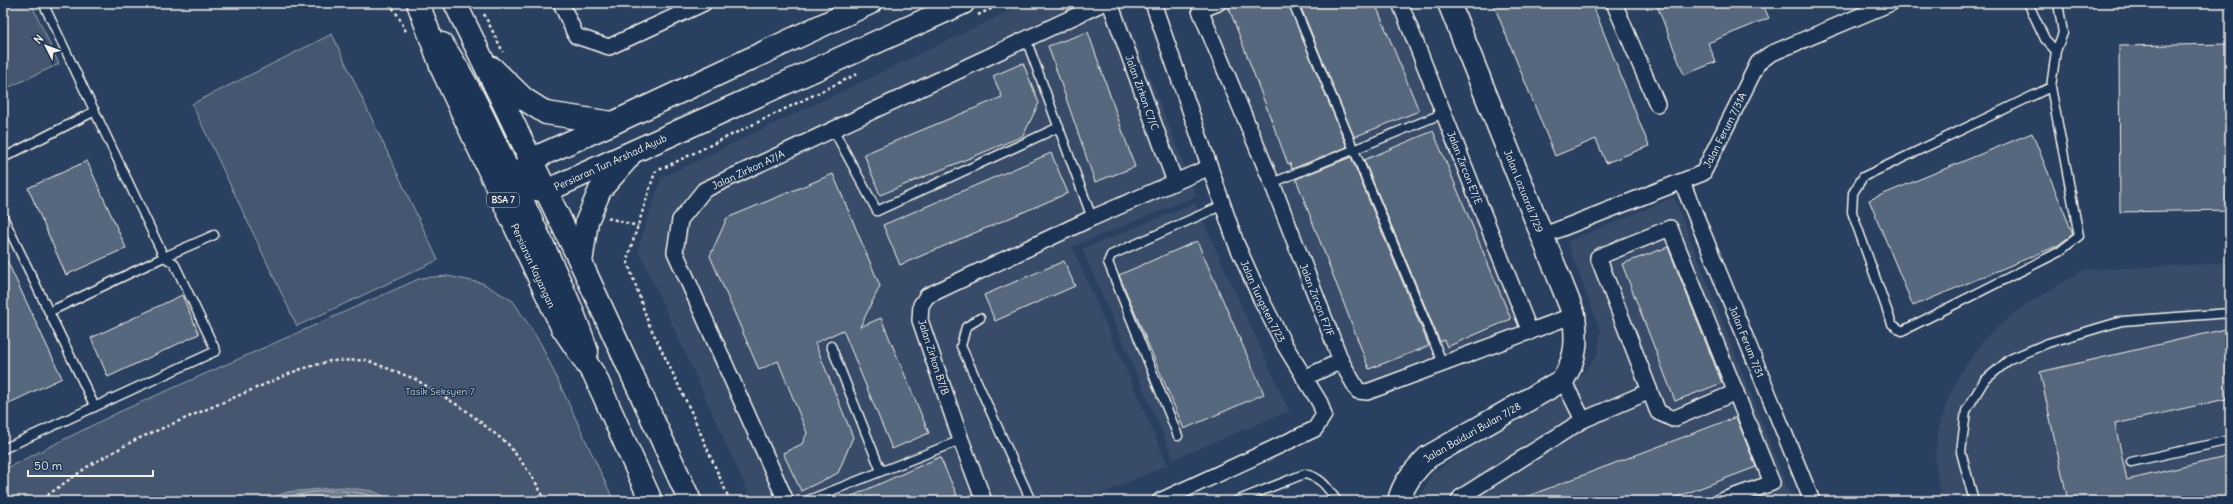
<svg xmlns="http://www.w3.org/2000/svg" width="2233" height="504" font-family="Delius,sans-serif">
	<rect width="100%" height="100%" fill="#2a4060"/>
	<filter id="ink" filterUnits="userSpaceOnUse"><feTurbulence type="fractalNoise" baseFrequency=".025" numOctaves="2"/><feDisplacementMap in="SourceGraphic" scale="8" xChannelSelector="R" yChannelSelector="G"/><feConvolveMatrix kernelMatrix="1 2 1 2 8 2 1 2 1" color-interpolation-filters="sRGB"/></filter>
	<g filter="url(#ink)">
		<path fill="#374c69" d="M1026,3H1121L1196,196L1072,247L1168,465L1084,501H752L638,249L661,178Z
			M1204,3H1392L1522,327L1368,385L1359,381Z
			M1674,197L1792,500L1419,501L1432,473L1580,377L1597,355L1601,333L1567,242Z
			M1195,203L1289,411L1174,459L1082,249Z
			M2230,263V501H1941L1935,458L1938,431L1947,401L1959,375L1985,338L2017,311L2083,270Z"/>
		<path fill="#445771" stroke="#9ca4ac" d="M3,3H31L59,64L3,90Z
			M332,34L438,260L297,326L192,104Z
			M447,276L482,283L513,301L541,344L614,501H3V470L119,412L421,278Z"/>
		<path fill="#6a788a" stroke="#a1a8b0" d="M342,487L373,491L394,501H260L288,492Z"/>
		<g fill="none" stroke-linecap="round" stroke-linejoin="round">
			<path stroke="#bdc1c2" stroke-width="1" d="M273,501C307,490 352,485 385,501
				M290,501L341,496L373,501"/>
		</g>
		<path fill="#56677d" stroke="#f4f1e8" d="M1227,3H1288L1347,147L1292,169L1290,163L1288,164Z
			M1299,3H1375L1419,111L1354,137Z
			M1493,3H1592L1649,146L1606,163L1596,139L1555,156Z
			M1656,3H1762L1769,18L1708,43L1716,62L1684,75Z
			M1088,32L1135,167L1095,182L1048,46Z
			M2230,44V210L2120,212L2119,46Z
			M1023,63L1039,103L1023,136L880,195L864,154L1002,97L993,76Z
			M1433,131L1511,319L1447,347L1444,340L1440,342L1364,160Z
			M2032,133L2073,234L2057,246L1913,306L1869,200Z
			M1051,153L1068,193L900,265L883,225Z
			M1351,157L1429,346L1369,369L1296,179Z
			M87,161L126,248L66,275L28,188Z
			M833,174L880,286L860,327L881,318L929,433L892,449L843,330L815,343L853,437L838,473L801,491L783,453L802,444L807,433L778,361L759,370L710,256L727,218Z
			M1197,241L1264,394L1184,429L1119,275Z
			M1668,247L1722,383L1675,401L1622,264Z
			M3,252L62,378L3,406Z
			M1064,261L1075,286L995,321L984,295Z
			M182,295L199,334L108,377L91,338Z
			M2230,328V398L2115,424L2127,480L2230,456V501H2068L2040,372Z
			M1736,417L1756,467L1666,501H1515Z
			M940,457L957,495L943,501H841Z"/>
		<g fill="none" stroke-linecap="round" stroke-linejoin="round">
			<defs>
				<path id="lane" d="M43,3L164,257L214,235
					M1293,3L1443,364
					M2028,3L2045,39L2056,51
					M1026,39L1092,218
					M2051,87L1863,177L1853,193L1852,212L1892,324L1902,331L2059,252L2079,236L2051,87L2056,51L2063,33L2058,3
					M833,129L877,211L1059,127
					M3,158L95,111
					M1272,183L1444,113
					M3,217L95,407
					M980,318L966,327L961,346L1031,501
					M831,346L881,471
					M1178,436L1108,262L1111,255L1223,205
					M3,449L216,351L174,263L164,257L49,312
					M2131,462L2230,440
					M806,501L961,440
					M1236,501L1304,474C1321,477 1327,487 1337,501
					M1974,501L1961,452L1966,411L1984,381L2010,359L2048,343L2122,321L2230,313"/>
				<g id="street">
					<path d="M561,3L576,36L609,47L704,3"/>
					<path id="s1" d="M1110,3L1175,182"/>
					<path id="s2" d="M1153,3L1236,243L1261,299L1284,344L1320,403L1324,415L1315,429L1160,501"/>
					<path id="s3" d="M1218,3L1200,10L1272,183L1341,361L1358,391L1367,392L1574,315"/>
					<path id="s4" d="M1400,3L1530,332"/>
					<path d="M1614,3L1657,104"/>
					<path id="s5" d="M1682,182L1812,501"/>
					<path id="s6" d="M1542,236L1703,173L1758,63L1770,54L1891,3"/>
					<path d="M1304,378L1341,361"/>
					<path d="M1563,380L1583,420"/>
					<path id="s7" d="M786,501L675,252L680,220L704,190L1103,3"/>
					<path d="M984,501L961,440L920,320L921,305L927,296L1092,218L1210,167"/>
					<path d="M1459,501L1461,497L1583,420L1650,391"/>
					<path d="M1721,501L1772,483L1670,228L1598,257L1658,412L1673,419L1736,392"/>
				</g>
				<g id="secondary">
					<path id="s8" d="M1399,501C1403,483 1415,470 1428,457L1563,380C1577,357 1577,342 1574,315L1449,3"/>
				</g>
				<g id="primary">
					<path id="s9" d="M418,3L443,71L562,327L595,376L651,501"/>
					<path d="M455,3L581,263L690,501"/>
					<path d="M442,44C474,91 496,146 521,198C544,249 570,299 587,352"/>
					<path d="M492,68L524,99L546,113L612,123"/>
					<path d="M522,172L530,160L613,123L870,3"/>
					<path id="s10" d="M514,185L546,191L963,3"/>
					<path d="M581,263L587,221L600,190L628,158"/>
				</g>
			</defs>
			<use href="#lane" stroke="#f4f1e8" stroke-width="11"/>
			<use href="#street" stroke="#f4f1e8" stroke-width="18"/>
			<use href="#secondary" stroke="#f4f1e8" stroke-width="25"/>
			<use href="#primary" stroke="#f4f1e8" stroke-width="25"/>
			<path stroke="#f4f1e8" stroke-width="2.5" stroke-dasharray="3 3" stroke-linecap="butt" d="M389,3L399,17L407,34
				M484,14L503,52
				M978,15L1003,3
				M608,218L638,226
				M45,501L49,494L90,465L135,440L298,370L330,361L366,360L415,379L464,409L508,444L532,476L546,501
				M730,501L690,409L648,322L627,260L655,172L857,74"/>
			<use href="#lane" stroke="#1d3557" stroke-width="8"/>
			<use href="#street" stroke="#1d3557" stroke-width="15"/>
			<use href="#secondary" stroke="#1d3557" stroke-width="22"/>
			<use href="#primary" stroke="#1d3557" stroke-width="22"/>
		</g>
	</g>
	<g text-anchor="middle" stroke-width="3" stroke-linejoin="round" paint-order="stroke">
		<rect fill="#1d3557" stroke="#b4b9bc" stroke-width="1" x="487" y="193" width="32" height="14" rx="3"/>
		<g font-size="9" font-weight="bold" fill="#f4f1e8">
			<text x="503" y="203">BSA 7</text>
		</g>
		<g font-size="10" fill="#f4f1e8" stroke="#1d3557">
			<text dy="4" stroke="none"><textPath href="#s1" startOffset="95">Jalan Zirkon C7/C</textPath></text>
			<text dy="4" stroke="none"><textPath href="#s6" startOffset="221">Jalan Ferum 7/31A</textPath></text>
			<text dy="4" stroke="none"><textPath href="#s10" startOffset="103">Persiaran Tun Arshad Ayub</textPath></text>
			<text dy="4" stroke="none"><textPath href="#s4" startOffset="177">Jalan Zircon E7/E</textPath></text>
			<text dy="4" stroke="none"><textPath href="#s7" startOffset="392">Jalan Zirkon A7/A</textPath></text>
			<text transform="translate(1524 191) rotate(68)" y="4">Jalan Lazuardi 7/29</text>
			<text dy="4" stroke="none"><textPath href="#s9" startOffset="287">Persiaran Kayangan</textPath></text>
			<text dy="4" stroke="none"><textPath href="#s3" startOffset="332">Jalan Zircon F7/F</textPath></text>
			<text dy="4" stroke="none"><textPath href="#s2" startOffset="318">Jalan Tungsten 7/23</textPath></text>
			<text dy="4" stroke="none"><textPath href="#s5" startOffset="172">Jalan Ferum 7/31</textPath></text>
			<text transform="translate(934 357) rotate(72)" y="4">Jalan Zirkon B7/B</text>
			<text dy="4" stroke="none"><textPath href="#s8" startOffset="104">Jalan Baiduri Bulan 7/28</textPath></text>
		</g>
		<g font-size="10" fill="#bfc3c4" stroke="#1d3557">
			<text x="440" y="395">Tasik Seksyen 7</text>
		</g>
	</g>
	<rect width="2233" height="504" fill="none" stroke="#1d3557" stroke-width="16"/>
	<rect x="8" y="8" width="2217" height="488" fill="none" stroke="#f4f1e8" stroke-width="1.5" filter="url(#ink)"/>
	<g transform="translate(46 46) rotate(312)" stroke="#1d3557" stroke-width="3" paint-order="stroke">
	<path d="M0-3L7 15L0 10L-7 15Z" fill="#f4f1e8"/>
	<text y="-6" font-size="11" font-weight="bold" text-anchor="middle" fill="#f4f1e8">N</text>
	</g>
	<path d="M28 470v6h125v-6" fill="none" stroke="#f4f1e8" stroke-width="2"/>
	<text x="34" y="470" font-size="12" fill="#f4f1e8" stroke="#1d3557" stroke-width="3" paint-order="stroke">50 m</text>
</svg>
